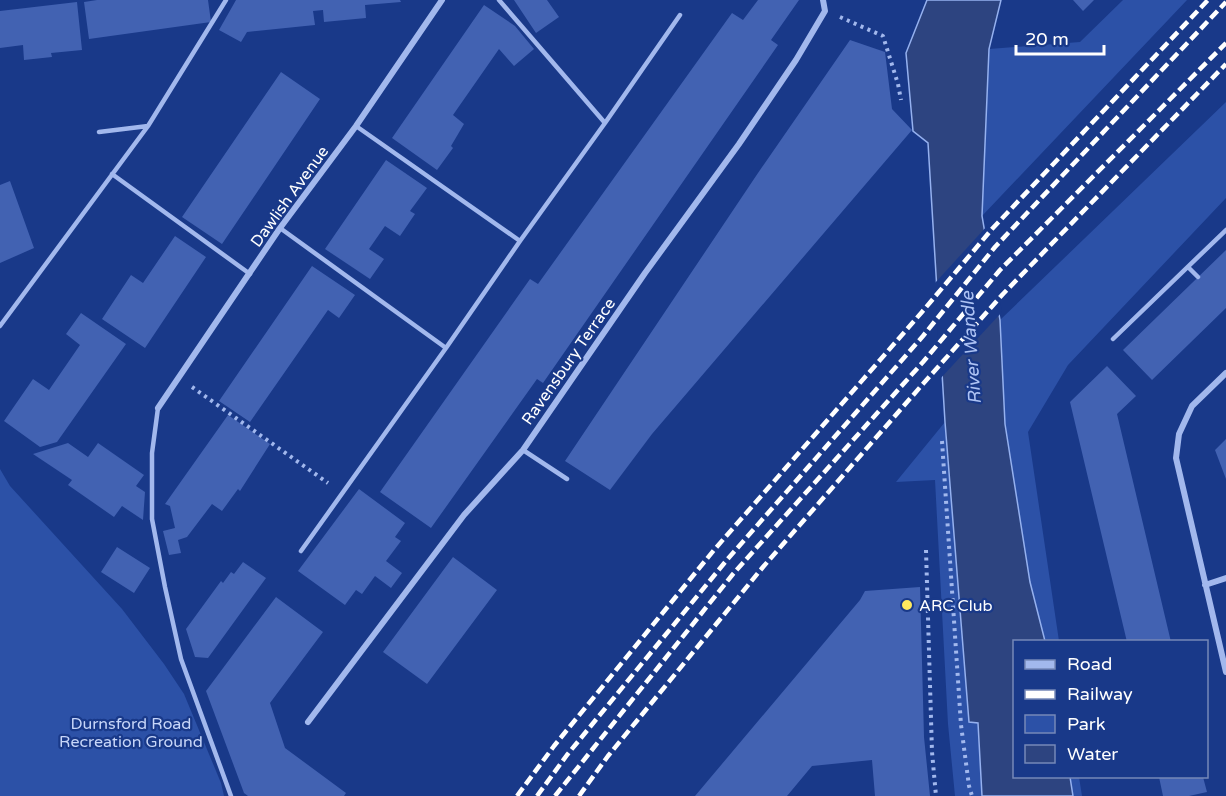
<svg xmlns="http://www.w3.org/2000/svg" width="1226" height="796" font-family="'Varela Round',sans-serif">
	<rect width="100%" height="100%" fill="#193989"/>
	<path fill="#2c51a7" d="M1123,0H1187L982,216L989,49L1080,42Z
		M1226,102V198L1068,365L1028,432L1059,641H1045L1030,582L1005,424L1000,320Z
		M945,422L969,722H978L982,789L1010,796H955L948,724L935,480L896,482Z
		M0,469L10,486L122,609L164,664L184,694L221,783L224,796H0Z
		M1070,777H1079L1082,796H1073Z"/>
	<path fill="#2d4480" stroke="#95b1ef" stroke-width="1.5" d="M927,0H1001L989,49L982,216L1000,320L1005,424L1030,582L1045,641L1014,642V776L1070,777L1073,796H982L978,723L969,722L945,422L928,143L913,131L906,53Z"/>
	<path fill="#193989" d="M987,226L1002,312L940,379L935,283Z"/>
	<path fill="#4262b2" d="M97,0H208L211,22L89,39L84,2Z
		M236,0H400L401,2L365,5L366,18L324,22L323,10L313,11L315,25L247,32L241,42L219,30Z
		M514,0H547L559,17L536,33Z
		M758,0H799L771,40L778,45L543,383L537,379L431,528L380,492L530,279L538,284L732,13L743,20Z
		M1073,0H1094L1083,11Z
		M77,2L82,50L51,53L52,57L24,60L23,45L0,48V11Z
		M484,5L515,26L534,49L514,66L499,49L453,115L464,124L451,146L453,148L437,170L392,138Z
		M850,40L885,52L892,109L912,130L652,434L610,490L565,461L758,173Z
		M281,72L320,99L222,244L182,217Z
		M386,160L427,188L410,211L415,214L400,236L385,226L369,249L384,259L370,279L325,249Z
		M10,181L34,248L0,263V185Z
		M175,236L206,257L145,348L102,319L131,275L143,283Z
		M1226,250V308L1152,380L1123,350Z
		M312,266L355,295L339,318L328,310L250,422L219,401Z
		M81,313L126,344L57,442L40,447L4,421L33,379L49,390L80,345L66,334Z
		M1107,366L1136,396L1117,414L1171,642H1127L1070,402Z
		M228,415L270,444L240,491L238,489L222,511L212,504L187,537L178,540L181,553L169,555L163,531L175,528L170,506L165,504Z
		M1226,439V479L1215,450Z
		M68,443L88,457L98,443L144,475L136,486L145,492L143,520L122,506L114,517L68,485L72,480L33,454Z
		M359,489L405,523L395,537L401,541L386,561L402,573L391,588L375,576L362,594L356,590L345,605L298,571Z
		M117,547L150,568L134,593L101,572Z
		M453,557L497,590L427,684L383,652Z
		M243,562L266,578L208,658L195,657L186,629L221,581L223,583L231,572L234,574Z
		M920,587L924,737L930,796H875L872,760L812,766L787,796H695L860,600L865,591Z
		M276,597L323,632L270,703L285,748L346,793L344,796H248L244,793L206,691Z
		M1159,777H1203L1207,792L1189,796H1163Z"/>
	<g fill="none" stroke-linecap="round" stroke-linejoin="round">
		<path stroke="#a2b8ed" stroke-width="4" stroke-dasharray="3 4.5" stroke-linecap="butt" d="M840,17L883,36L898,84L901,100
			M192,387L328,483
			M942,441L961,725L969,786L972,796
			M926,550L932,752L936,796"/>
		<path stroke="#a2b8ed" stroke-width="4.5" d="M499,0L605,123L520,241
			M605,123L680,15
			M356,126L520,241L446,348
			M99,132L148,126L226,0
			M112,174L250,274
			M280,228L446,348L301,551
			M1188,267L1198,277
			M0,326L148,126
			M1113,339L1226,230
			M158,408L152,453V519L165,587L181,659L231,796
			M523,450L567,479"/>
		<path stroke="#a2b8ed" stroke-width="6" d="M1226,373L1192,406L1179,434L1176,458L1226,672
			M158,408L280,228L356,126L442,0
			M1205,585L1226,578
			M308,722L464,515L523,450L645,273L739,144L796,60L825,11L823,0"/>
		<path stroke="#fff" stroke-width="4.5" stroke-dasharray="10 4.5" stroke-linecap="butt" d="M517,796L554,746L714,550L922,312L992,229L1208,0
			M537,796L567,755L726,561L923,336L995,247L1226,2
			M555,796L733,574L923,362L1000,270L1226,43
			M579,796L608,756L763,567L922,385L1003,294L1226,64"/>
	</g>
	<circle fill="#ffe95e" stroke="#193989" stroke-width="2" cx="907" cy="605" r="6"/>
	<g text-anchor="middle" stroke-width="4.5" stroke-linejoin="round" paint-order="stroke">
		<g font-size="16" fill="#fff" stroke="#193989">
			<text transform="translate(289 196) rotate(-54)" y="6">Dawlish Avenue</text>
			<text transform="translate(568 361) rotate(-55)" y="6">Ravensbury Terrace</text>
		</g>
		<g font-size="16" fill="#fff" stroke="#193989" text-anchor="start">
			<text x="919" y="611">ARC Club</text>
		</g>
		<g font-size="16" fill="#c7d6f9" stroke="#193989">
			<text x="131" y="729">Durnsford Road<tspan x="131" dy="18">Recreation Ground</tspan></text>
		</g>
		<g font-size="18" font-style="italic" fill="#aec3f4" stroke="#193989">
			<text transform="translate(971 348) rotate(-94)" y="6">River Wandle</text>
		</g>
	</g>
	<rect x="1013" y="640" width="195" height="138" fill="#193989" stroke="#7588b8" stroke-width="1.5"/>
	<rect x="1025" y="660" width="30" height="9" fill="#a2b8ed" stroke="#7588b8" stroke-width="1.5"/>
	<text x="1067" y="670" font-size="18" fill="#ffffff">Road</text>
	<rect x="1025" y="690" width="30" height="9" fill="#ffffff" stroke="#7588b8" stroke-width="1.5"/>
	<text x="1067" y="700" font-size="18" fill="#ffffff">Railway</text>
	<rect x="1025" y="715" width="30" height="18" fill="#2c51a7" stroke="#7588b8" stroke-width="1.5"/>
	<text x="1067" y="730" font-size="18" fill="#ffffff">Park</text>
	<rect x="1025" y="745" width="30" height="18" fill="#2d4480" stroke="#7588b8" stroke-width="1.5"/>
	<text x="1067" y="760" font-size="18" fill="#ffffff">Water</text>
	<path d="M1016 45v9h88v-9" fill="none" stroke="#ffffff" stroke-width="3"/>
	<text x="1025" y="45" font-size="18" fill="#ffffff" stroke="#193989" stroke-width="4.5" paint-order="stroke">20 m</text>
</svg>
